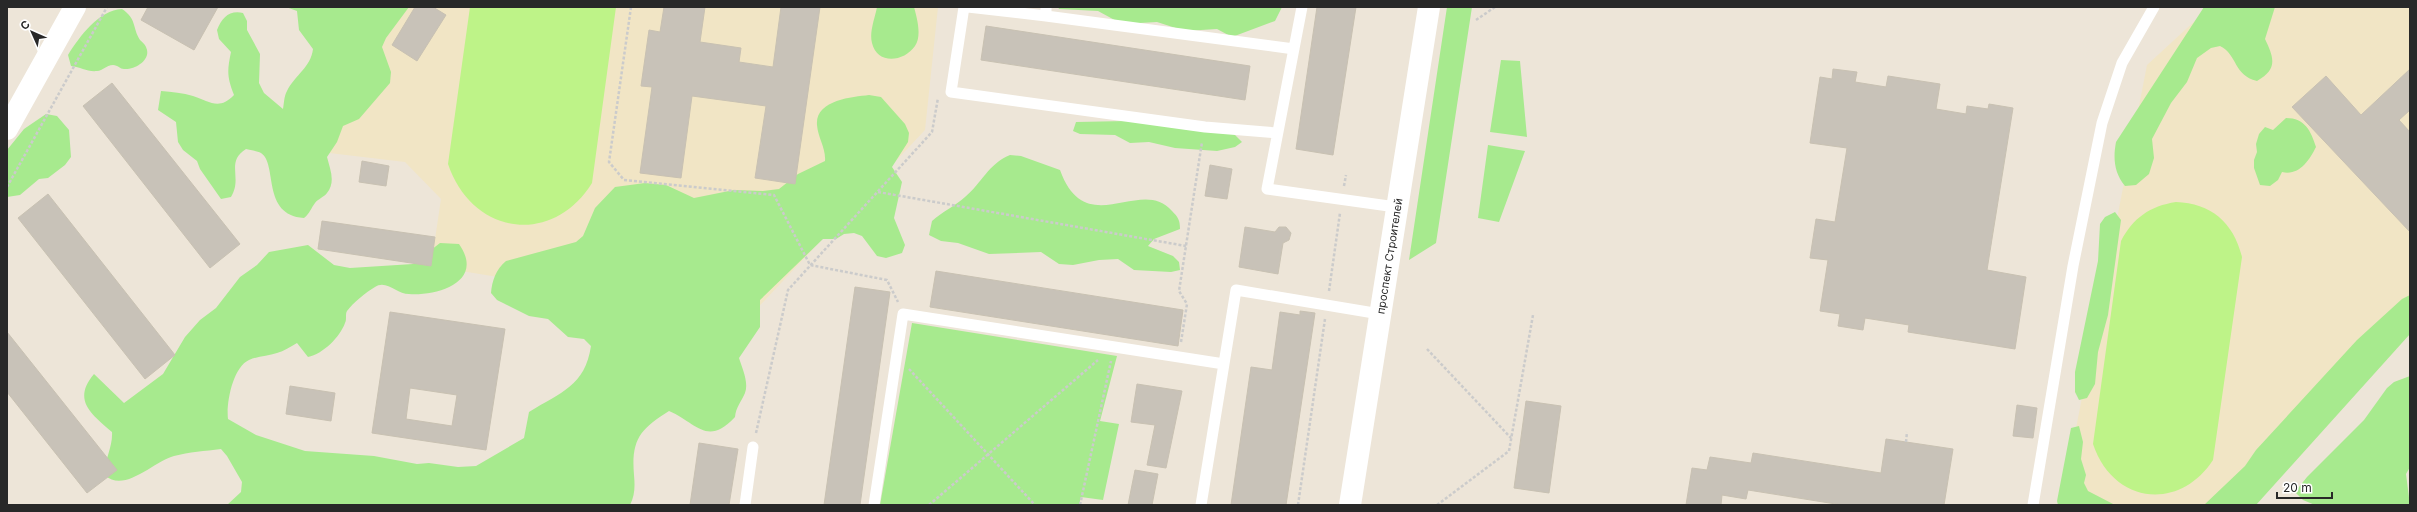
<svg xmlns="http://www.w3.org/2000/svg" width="2417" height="512" font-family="Inter,sans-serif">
	<rect width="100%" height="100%" fill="#ede5d8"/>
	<path fill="#f1e5c5" d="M346,7H938L925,130L748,318L431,266L441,199L405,162L321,152Z
		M2210,7H2410V321L2237,505H2061L2147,65Z"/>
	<path fill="#a7ea8e" d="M286,7H409L386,38L382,47L391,72L390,83L359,119L343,126L337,142L327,157C330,169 336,182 327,193C324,197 318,199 315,203C311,208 310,213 304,218C261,215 278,164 261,153C257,151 250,150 246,149C225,162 243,178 231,197L221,199L200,169L197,161L183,150L178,142L176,122L158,110L161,91C172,92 183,93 193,96C209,101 219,111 234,95C227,77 227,71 231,52L219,39L217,30C222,18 229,10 243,13L247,21V30L260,54L259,83L264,93L283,109C284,104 284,96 287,91C295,75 311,67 313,49L299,30L297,11Z
		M877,7H914C917,18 922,36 915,46C904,62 877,65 872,43C869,32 875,18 877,7Z
		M1058,7H1282L1275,21L1232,37L1217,29L1185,31L1157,22L1122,24L1098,11L1059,9Z
		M1447,7H1472L1436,243L1409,260Z
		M2204,7H2275L2265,39C2274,58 2278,69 2257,81C2233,75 2238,55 2220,46L2211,48L2197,58L2187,82L2171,103L2152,139L2154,158L2149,174L2136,185L2125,186C2114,173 2113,158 2116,142Z
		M122,9C137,19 132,27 140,40C142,42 145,44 146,47C152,59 136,70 124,69C120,69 118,65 113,65C106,65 103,71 97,71C87,72 81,67 71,66L68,55C80,36 99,10 122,9Z
		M1501,60L1520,61L1527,137L1490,132Z
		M869,95L881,97L905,124L909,133L908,142L892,167L902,182L894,218L905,245L902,253L886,258L877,256L862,236L854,233L844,234L836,239H823L760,300V327L739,358C742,368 749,382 745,393C741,402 736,407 735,417C707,447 697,423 669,411C640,429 631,440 634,475C635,486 635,495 630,505H227L241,492L242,482L227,456L221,449C205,451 189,452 174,456C154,461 124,494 105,475C104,460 113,447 112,432C91,414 72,400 94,374L124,403L163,374L185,337L200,320L216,308L240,277L257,265L269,252L308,245L334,265L350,268L413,264L440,243L459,244C485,281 439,296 409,294C397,294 386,279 375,287C366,292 353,303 347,311C345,314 347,319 345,323C340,337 323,354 308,357L297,343C290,347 284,351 277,353C268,356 258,356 249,360C233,367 226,403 228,419L256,435L305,451L374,456L417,464L429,463L458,467L476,466L524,438L529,412C561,392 585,386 591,346L584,339L568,337L548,319L529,316L497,300L491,293C492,281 496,269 506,261L576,242L583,236L595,208L615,187L645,183L666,185L694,198L734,190L763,191L779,189L798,174L825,161C826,148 818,138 817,125C815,100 852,97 869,95Z
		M46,114L57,116L69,130L71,157L65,165L48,178L39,179L20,195L7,197V150L24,129Z
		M2286,118C2305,118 2311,131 2316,147C2309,161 2299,176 2282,172L2278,180L2270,186L2260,185L2254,168V160L2257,152L2256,144L2259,134L2265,127L2273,130Z
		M1178,120L1234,134L1242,142L1235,147L1217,151L1175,148L1149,142L1130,143L1115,135L1080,134L1073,131L1076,122Z
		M1488,145L1525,151L1499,222L1478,218Z
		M1010,155L1021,156L1060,170C1086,242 1141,175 1172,211C1178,217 1180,220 1180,229L1154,239L1148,246L1173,256L1179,262L1180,270L1171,272L1134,270L1118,259L1099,260L1073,265L1059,264L1041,252L989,254L958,243L941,241L929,235L932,221C942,212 955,206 965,197C982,183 988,164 1010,155Z
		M2115,212L2121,220L2108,315L2098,352L2095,384L2087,398L2079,400L2075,392V372L2098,261L2100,224L2105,217Z
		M2410,295V334L2256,505H2204L2245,466L2256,450L2357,340L2402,299Z
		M912,323L1117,356L1100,421L1119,424L1103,500L1081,497L1079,505H880Z
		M2410,376V467L2406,474L2410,505H2315L2303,500L2295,492L2307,477L2364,420L2387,388L2394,382Z
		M2079,426L2083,442L2081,459L2086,475L2084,483L2088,491L2115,505H2058L2057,501L2071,428Z"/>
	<path fill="#bef388" d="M470,7H616L592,183C552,247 472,235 448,164Z
		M2176,202C2211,203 2234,223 2242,257L2213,460C2179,512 2113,504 2093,444L2121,241C2133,218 2150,206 2176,202Z"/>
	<path fill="#c8c2b8" stroke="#c8c1b2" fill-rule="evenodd" d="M148,7H218L194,50L141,20Z
		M415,7H433L446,15L417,61L392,45Z
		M664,7H705L700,42L741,48L739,62L773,67L781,7H820L795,184L755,178L766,106L692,96L681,178L640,173L652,87L641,86L649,30L660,32Z
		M1317,7H1356L1333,155L1296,149Z
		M986,26L1250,66L1245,100L981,60Z
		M1833,69L1857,72L1855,82L1886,87L1888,76L1940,84L1936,109L1966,114L1967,106L1988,109L1989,104L2013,108L1987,270L2026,277L2015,349L1908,332L1909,325L1865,318L1863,330L1838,326L1840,314L1820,311L1828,260L1810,258L1816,219L1835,222L1847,148L1810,143L1820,77L1832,79Z
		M2410,69V110L2399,120L2410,132V232L2292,107L2326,76L2361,115Z
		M112,83L240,244L210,268L83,106Z
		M362,161L389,166L386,186L359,182Z
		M1210,165L1232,169L1227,199L1205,196Z
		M48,194L175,355L145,379L18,218Z
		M322,221L435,237L431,266L318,249Z
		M1245,227L1275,232L1279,227H1286L1291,233L1289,240L1283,243L1278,274L1239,267Z
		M936,271L1183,310L1178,346L930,307Z
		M855,287L890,292L860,505H824Z
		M1300,311L1315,313L1286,505H1231L1251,367L1272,370L1280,312L1300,315Z
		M390,312L505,329L486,450L372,433ZM410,388L457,395L452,426L406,419Z
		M7,332L117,470L87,493L7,392Z
		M1137,384L1182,391L1166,468L1147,465L1155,425L1131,422Z
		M290,386L335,393L331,421L286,414Z
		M1526,401L1561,406L1549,493L1514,488Z
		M2017,405L2037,408L2033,438L2013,436Z
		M1886,439L1953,449L1944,505H1842L1748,490L1746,499L1722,495L1721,505H1686L1692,468L1707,470L1710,457L1751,463L1753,453L1881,473Z
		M699,443L738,449L729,505H690Z
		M1135,470L1158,474L1152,505H1128Z"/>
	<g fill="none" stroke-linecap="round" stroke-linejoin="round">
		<path stroke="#cbcbcb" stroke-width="2.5" stroke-dasharray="3 2" stroke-linecap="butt" d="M631,7L609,162L624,180L774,195L810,265L887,280L898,302
			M1476,20L1495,7
			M1344,186L1346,175
			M7,187L107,7
			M878,192L1186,246
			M1329,291L1340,213
			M1181,342L1187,304L1179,291L1202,142
			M1427,349L1511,438
			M909,369L1035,505
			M756,433L788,290L932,132L938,98
			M1906,442L1907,432
			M929,505L1098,360
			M1080,505L1111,361
			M1298,505L1325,319
			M1437,505L1509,451L1533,315"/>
		<path stroke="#fff" stroke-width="11" d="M964,7L951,92L1205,127L1277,133
			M968,7L1046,16V7
			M1302,7L1267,189L1396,207
			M1046,16L1294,49
			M745,505L753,447
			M874,505L903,314L1224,364
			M1201,505L1236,290L1380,314
			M2033,505L2073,266L2102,123L2122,63L2154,7"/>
		<g stroke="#fff" stroke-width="22">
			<path d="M7,129L75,7"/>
			<path id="s1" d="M1350,505L1429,7"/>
		</g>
	</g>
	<g text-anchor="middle" stroke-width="3.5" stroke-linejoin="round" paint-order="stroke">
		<g font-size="11" fill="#282828" stroke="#fff">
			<text dy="4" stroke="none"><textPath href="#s1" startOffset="252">проспект Строителей</textPath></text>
		</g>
	</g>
	<rect width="2417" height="512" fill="none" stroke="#282828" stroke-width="16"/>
	<g transform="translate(32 32) rotate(315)" stroke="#ffffff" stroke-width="3" paint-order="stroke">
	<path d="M0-3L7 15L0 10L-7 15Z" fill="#282828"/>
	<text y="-6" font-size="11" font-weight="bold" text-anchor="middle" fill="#282828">С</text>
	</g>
	<path d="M2277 492v6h55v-6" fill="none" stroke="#282828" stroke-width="2"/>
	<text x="2283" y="492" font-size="12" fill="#282828" stroke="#ffffff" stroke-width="3" paint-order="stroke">20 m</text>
</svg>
